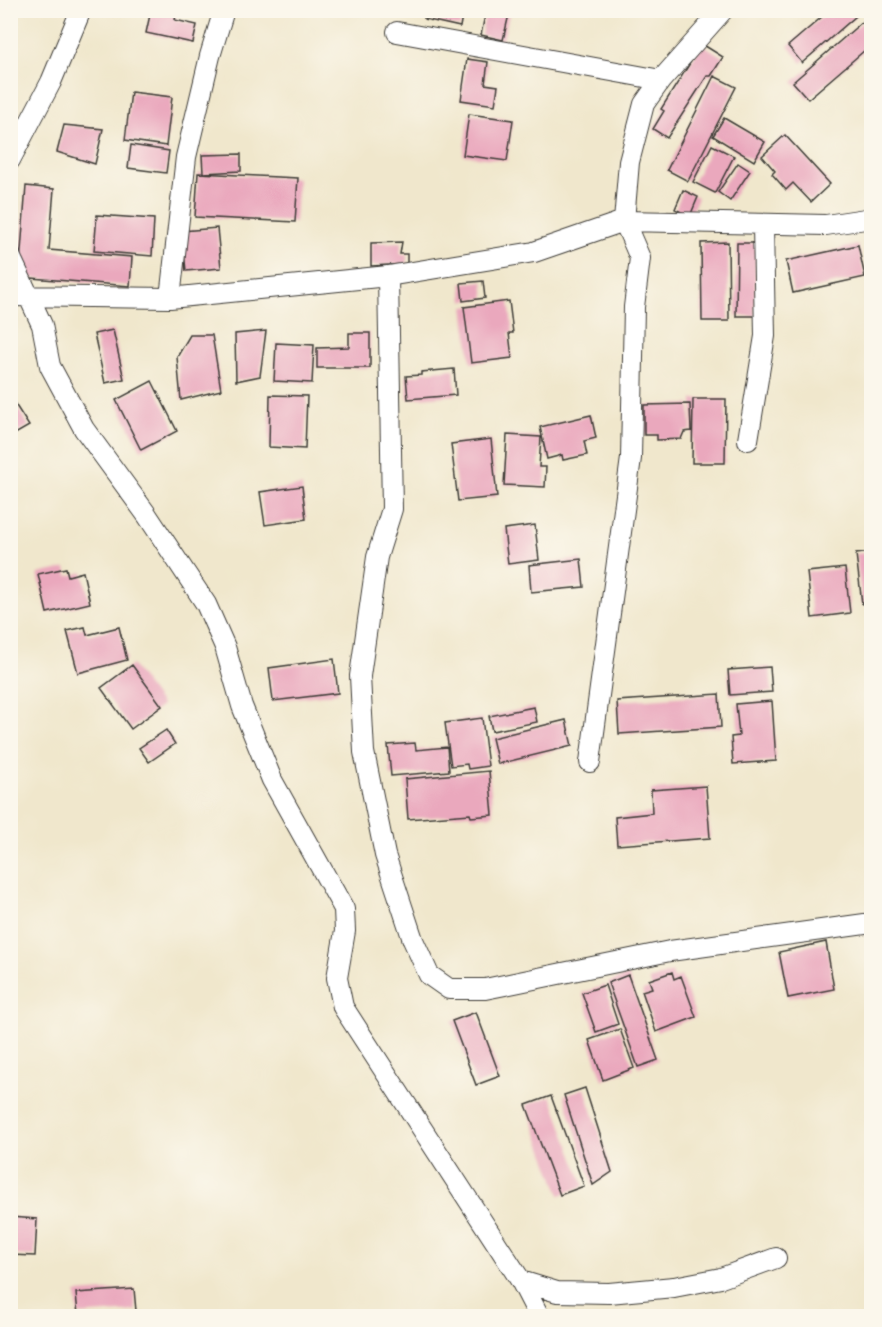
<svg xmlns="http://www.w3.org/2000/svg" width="882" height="1327" font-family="Pangolin,sans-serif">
	<rect width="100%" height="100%" fill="#fbf7ec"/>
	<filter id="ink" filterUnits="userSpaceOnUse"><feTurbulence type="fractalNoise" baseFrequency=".0167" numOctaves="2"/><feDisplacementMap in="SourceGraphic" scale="12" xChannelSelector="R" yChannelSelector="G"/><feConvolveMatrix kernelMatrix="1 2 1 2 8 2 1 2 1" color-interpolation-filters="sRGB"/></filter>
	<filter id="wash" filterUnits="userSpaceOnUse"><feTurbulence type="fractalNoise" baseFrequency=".008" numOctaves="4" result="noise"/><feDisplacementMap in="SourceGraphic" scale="24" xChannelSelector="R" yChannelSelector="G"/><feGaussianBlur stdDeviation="1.35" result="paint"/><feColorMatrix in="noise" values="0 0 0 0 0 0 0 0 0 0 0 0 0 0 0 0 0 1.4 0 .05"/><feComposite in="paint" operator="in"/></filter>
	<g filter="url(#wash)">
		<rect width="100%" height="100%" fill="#f0e7cc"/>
		<g id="blocks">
			<path fill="#eaa8bd" d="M151,10H177L175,20L197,25L193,43L146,33Z
				M426,10H463L460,27L424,19Z
				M486,10H510L503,40L481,35Z
				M830,10H852L856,16L802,63L788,46Z
				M862,22L872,33V44L808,99L793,82Z
				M702,44L723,57L711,76H707L667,138L653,129L664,111L661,109Z
				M467,59L488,62L485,84L498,86L495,105L461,100Z
				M714,76L736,87L688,181L667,170Z
				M131,92L172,97L166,146L125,140Z
				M469,114L513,120L507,161L463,155Z
				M724,118L765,142L754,161L713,136Z
				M64,125L103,129L95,164L57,152Z
				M785,135L830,184L811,202L793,183L786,190L772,174L775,171L762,156Z
				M131,145L169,151L166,173L128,168Z
				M712,145L734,156L715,193L693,182Z
				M241,154V171L203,173L202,155Z
				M738,163L750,171L730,201L718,192Z
				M198,173L298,178L295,222L195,217Z
				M26,186L54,189L49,250L132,257L130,286L19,277Z
				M683,190L698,197L690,216L675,209Z
				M97,215L154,219L152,256L94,251Z
				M217,228L221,268L186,271L182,231Z
				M402,242L400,254H407V264L371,266V243Z
				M728,242L729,321H702L701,243Z
				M737,243H756L755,316H736Z
				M858,245L865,277L793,293L786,261Z
				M483,281L485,298L463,301L461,283Z
				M509,301L513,333H509L512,358L471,363L464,307Z
				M113,330L124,379L105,383L94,334Z
				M266,331L260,376L236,381L235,334Z
				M349,333H370V368H317V348L349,347Z
				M190,335H212L221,390L181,400L177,357Z
				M276,343L314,345L312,383L274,381Z
				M454,369L456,395L408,399L406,376L421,375V372Z
				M152,381L177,431L141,450L116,400Z
				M270,395L307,396L305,449L269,447Z
				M693,399H726L725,463H692Z
				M13,401L29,426L10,437V403Z
				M690,404L691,431L684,432L681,439L657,440V435H644V405Z
				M591,415L596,438L584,441L587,455L563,460L562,455L547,459L540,427Z
				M507,435L541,437L539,467H546L545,487L504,485Z
				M491,439L497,497L458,501L451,444Z
				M302,486L306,519L265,525L260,492Z
				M535,525L539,560L508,564L504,529Z
				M872,552V603L862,604L856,554Z
				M581,559L584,587L531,592L529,565Z
				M66,568L68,576L83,572L90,603L47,613L38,574Z
				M845,568L850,613L812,618L807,572Z
				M85,627L87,635L119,627L127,660L78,673L67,631Z
				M334,659L338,693L273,701L269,668Z
				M132,665L162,706L131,729L101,688Z
				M770,667L772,692L730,695L728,670Z
				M719,694L721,727L619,734L617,701Z
				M772,701L776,761L733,764L731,737L739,736L736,704Z
				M534,707L537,722L492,731L489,716Z
				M482,718L488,766L468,769L467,764L451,766L445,723Z
				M566,720L572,746L498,764L492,738Z
				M166,730L175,744L149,762L139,748Z
				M415,743L416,750L447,747L449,771L391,776L388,745Z
				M489,771L493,815L471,817L470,814L408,819L405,779Z
				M706,786L710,838L617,845L615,817L652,813L651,790Z
				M826,942L834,989L788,998L779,952Z
				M672,972L674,979L681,976L696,1017L656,1032L642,991L652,988L649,980Z
				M628,975L658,1060L638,1067L608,983Z
				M605,985L618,1024L596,1032L582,993Z
				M476,1012L500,1076L476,1085L452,1021Z
				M620,1029L634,1068L603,1080L589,1040Z
				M585,1088L612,1172L593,1185L564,1095Z
				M551,1096L584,1186L560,1195L526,1105Z
				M10,1217L37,1219L35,1256L10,1255Z
				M134,1289L136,1311L78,1315L76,1293Z"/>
		</g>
	</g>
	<g filter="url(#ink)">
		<use href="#blocks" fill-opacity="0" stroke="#3c3a36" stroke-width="1.5"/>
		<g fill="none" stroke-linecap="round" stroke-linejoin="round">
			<defs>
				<path id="street" d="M397,32L661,80
					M10,160L51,82L81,10
					M10,256L42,325L50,366L84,429L147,515L206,604L225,647L242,706L272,780L344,909L345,931L337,978L343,1007L521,1281L539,1316
					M388,276L392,509L377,557L360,676L364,752L385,855L413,940L429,975L449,989H485L670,951L872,923
					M10,296L170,298L388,276L534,252L624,221L826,225L872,218
					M170,298L186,157L210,56L224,10
					M748,440L765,336L763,224
					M590,762L631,458L634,307L640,258L624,221L629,162L644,104L661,80L723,10
					M521,1281L557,1292L609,1293L674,1287L721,1278L776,1258"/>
			</defs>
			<use href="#street" stroke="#3c3a36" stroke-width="22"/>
			<use href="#street" stroke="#fff" stroke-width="20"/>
		</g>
	</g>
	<rect width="882" height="1327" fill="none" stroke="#fbf7ec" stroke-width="36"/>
</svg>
